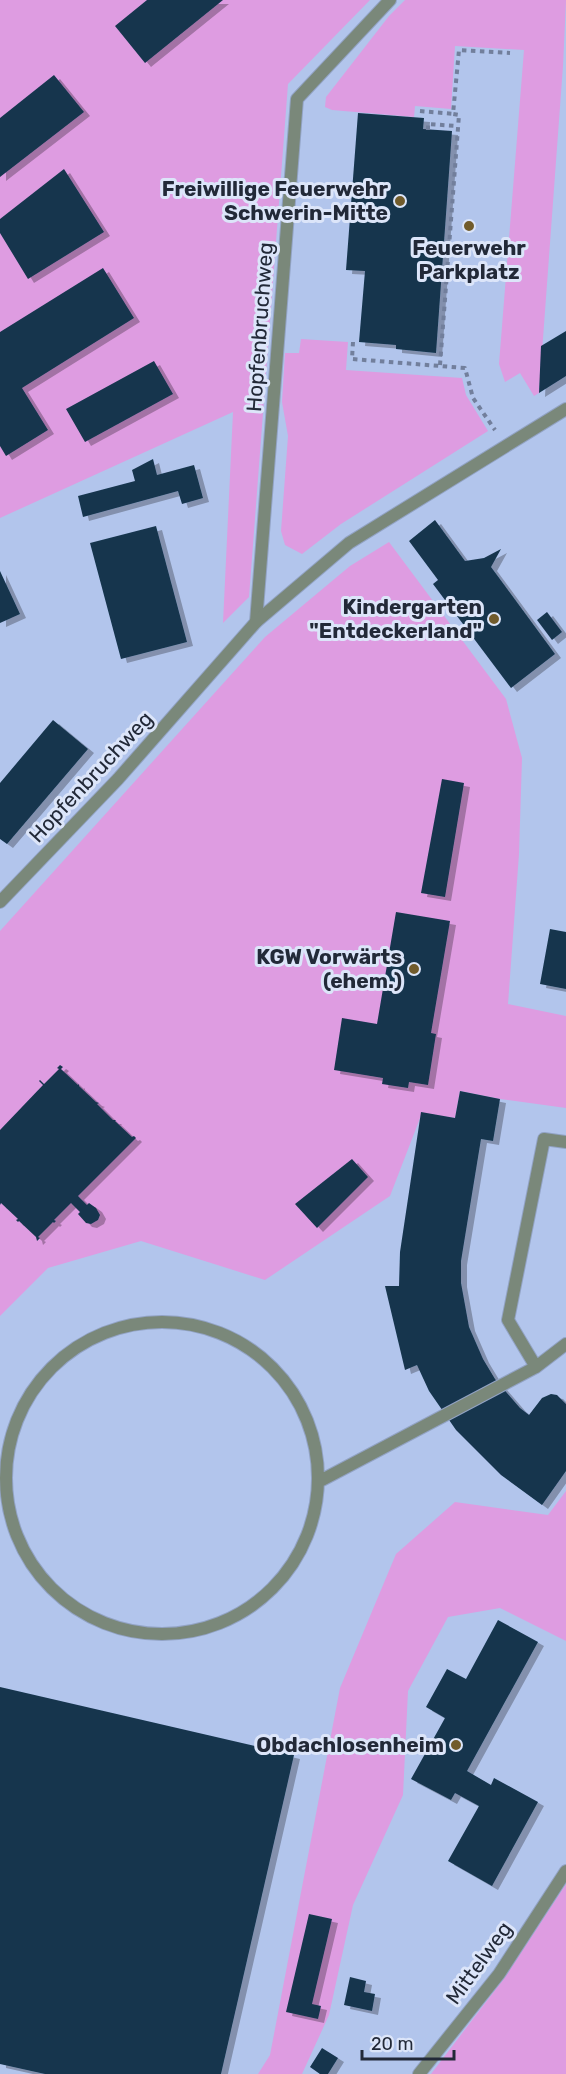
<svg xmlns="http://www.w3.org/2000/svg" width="566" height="2074" font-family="Rubik,sans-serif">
	<defs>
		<filter id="shadow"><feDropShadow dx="6" dy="4" stdDeviation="0" flood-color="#0004"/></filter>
	</defs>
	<rect width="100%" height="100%" fill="#b2c5ec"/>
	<path fill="#de9ce1" d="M0,0H370L288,84L249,597L223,623L233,412L0,518Z
		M405,0H566L563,66L539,393L534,396L520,373L505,382L499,364L524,50L455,46L451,109L415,106L414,117L332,110L325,107L326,97L389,16Z
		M301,339L348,342L346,370L462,378L466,395L488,431L341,524L302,554L285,545L281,531L288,436L282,402L285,353H299Z
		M389,542L506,699L522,758L519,854L508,1004L566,1016V1108L500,1099L460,1091L455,1118L422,1113L390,1196L265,1280L141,1241L48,1268L0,1316V931L265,637L350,566Z
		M566,1491V1641L500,1608L448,1617L408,1691L403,1795L353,1905L329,2015L302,2074H258L270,2055L340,1688L396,1554L455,1502L548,1515Z
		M566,1884V2074H431L502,1981Z"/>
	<path fill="#15354e" filter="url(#shadow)" d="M147,0H223L145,63L115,26Z
		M54,75L84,112L0,177V118Z
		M358,113L424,118L423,129L452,131L436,353L396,349V345L359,342L365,271L346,270Z
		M64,169L104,232L28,279L0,233V219Z
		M103,268L134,318L22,388L48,430L6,456L0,446V332Z
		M566,331V376L539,393L541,346Z
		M154,361L173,394L85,442L66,409Z
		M153,459L157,475L194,465L203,498L182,504L178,491L83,517L78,496L135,481L132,470Z
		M435,520L465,561L484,558L501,549L491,567L555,654L511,688L433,584L438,580L409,541Z
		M156,526L187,642L121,659L90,543Z
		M0,571L20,614L0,623Z
		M547,612L562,632L552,640L537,620Z
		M53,720L88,749L7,844L0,839V783Z
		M442,779L464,783L445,897L421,893Z
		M396,912L450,921L431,1033L436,1034L428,1085L409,1082L408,1088L382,1084L383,1078L334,1070L342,1018L377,1024Z
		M550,929L566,932V989L540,984Z
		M60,1065L63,1067L61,1069L78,1085L79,1084V1086L96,1102L99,1103L97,1104L113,1120H116L115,1121L132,1137L134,1136L136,1138L78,1196L87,1205L89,1203L96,1208L100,1215L98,1220L91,1224L86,1223L78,1214L80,1212L71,1203L54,1220L56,1221L54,1223L53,1222L38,1237L40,1238L37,1241L36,1237L19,1221L18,1222L16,1220L18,1219L1,1203L0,1205V1130L43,1085L39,1081L40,1080L44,1084L59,1069L57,1068Z
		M460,1091L500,1099L493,1141L481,1139L461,1261V1283L469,1327L483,1359L495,1379L520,1408L529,1415L542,1398L551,1394L557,1395L566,1404V1471L542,1505L501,1475L456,1430L429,1391L417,1365L405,1370L385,1286H399L400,1252L421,1112L455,1118Z
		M352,1159L368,1177L317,1228L295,1204Z
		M498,1620L538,1642L467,1771L491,1785L494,1778L538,1802L492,1886L448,1861L479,1806L455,1793L451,1800L411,1779L445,1718L426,1707L447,1669L466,1679Z
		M0,1687L294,1755L221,2074H45L0,2064Z
		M309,1914L332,1919L312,2004L321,2006L318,2019L286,2012Z
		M350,1977L366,1981L364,1992L375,1994L372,2011L344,2005Z
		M322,2048L338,2058L328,2074H320L310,2067Z"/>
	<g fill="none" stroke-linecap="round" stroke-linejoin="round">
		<defs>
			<path id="lane" d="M256,622L297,99L390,0
				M566,1142L544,1139L508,1320L536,1367L566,1344
				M6 1478a156 156 0 1 1 312 0a156 156 0 1 1-312 0Z
				M320,1481L536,1367"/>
			<path id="street" d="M0,902L118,779L256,622L349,543L566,409
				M419,2074L499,1974L566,1871"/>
		</defs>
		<use href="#lane" stroke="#92a3c4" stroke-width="14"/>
		<use href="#street" stroke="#92a3c4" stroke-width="14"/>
		<path stroke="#727f9c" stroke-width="4" stroke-dasharray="4.5 4.5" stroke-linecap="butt" d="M420,111L455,114
			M428,130V124L457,126
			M353,342L352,359L465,368L473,398L495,430
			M440,365L459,115L453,114L459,50L510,53"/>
		<use href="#lane" stroke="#7a887a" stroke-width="12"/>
		<use href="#street" stroke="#7a887a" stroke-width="12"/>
	</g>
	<g fill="#715b2b" stroke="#dce5f9" stroke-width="2">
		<circle cx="400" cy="201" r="6"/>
		<circle cx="469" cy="226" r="6"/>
		<circle cx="494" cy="619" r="6"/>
		<circle cx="414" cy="969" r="6"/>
		<circle cx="456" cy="1745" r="6"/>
	</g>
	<g text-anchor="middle" stroke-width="6" stroke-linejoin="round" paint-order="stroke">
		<g font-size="21" font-weight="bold" fill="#222938" stroke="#dce5f9" text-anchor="end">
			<text x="388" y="196">Freiwillige Feuerwehr<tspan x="388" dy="24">Schwerin-Mitte</tspan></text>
			<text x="469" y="255" text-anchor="middle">Feuerwehr<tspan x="469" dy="24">Parkplatz</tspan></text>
			<text x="482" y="614">Kindergarten<tspan x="482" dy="24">"Entdeckerland"</tspan></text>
			<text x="402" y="964">KGW Vorwärts<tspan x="402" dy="24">(ehem.)</tspan></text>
			<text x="444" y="1752">Obdachlosenheim</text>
		</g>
		<g font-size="21" fill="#222938" stroke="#dce5f9">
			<text transform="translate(260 327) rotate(-86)" y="7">Hopfenbruchweg</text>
			<text transform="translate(91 777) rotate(-47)" y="7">Hopfenbruchweg</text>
			<text transform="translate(479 1963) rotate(-54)" y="7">Mittelweg</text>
		</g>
	</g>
	<path d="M362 2050v9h92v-9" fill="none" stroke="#222938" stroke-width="3"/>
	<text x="371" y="2050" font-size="18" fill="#222938" stroke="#dce5f9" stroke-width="4.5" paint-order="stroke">20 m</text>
</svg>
